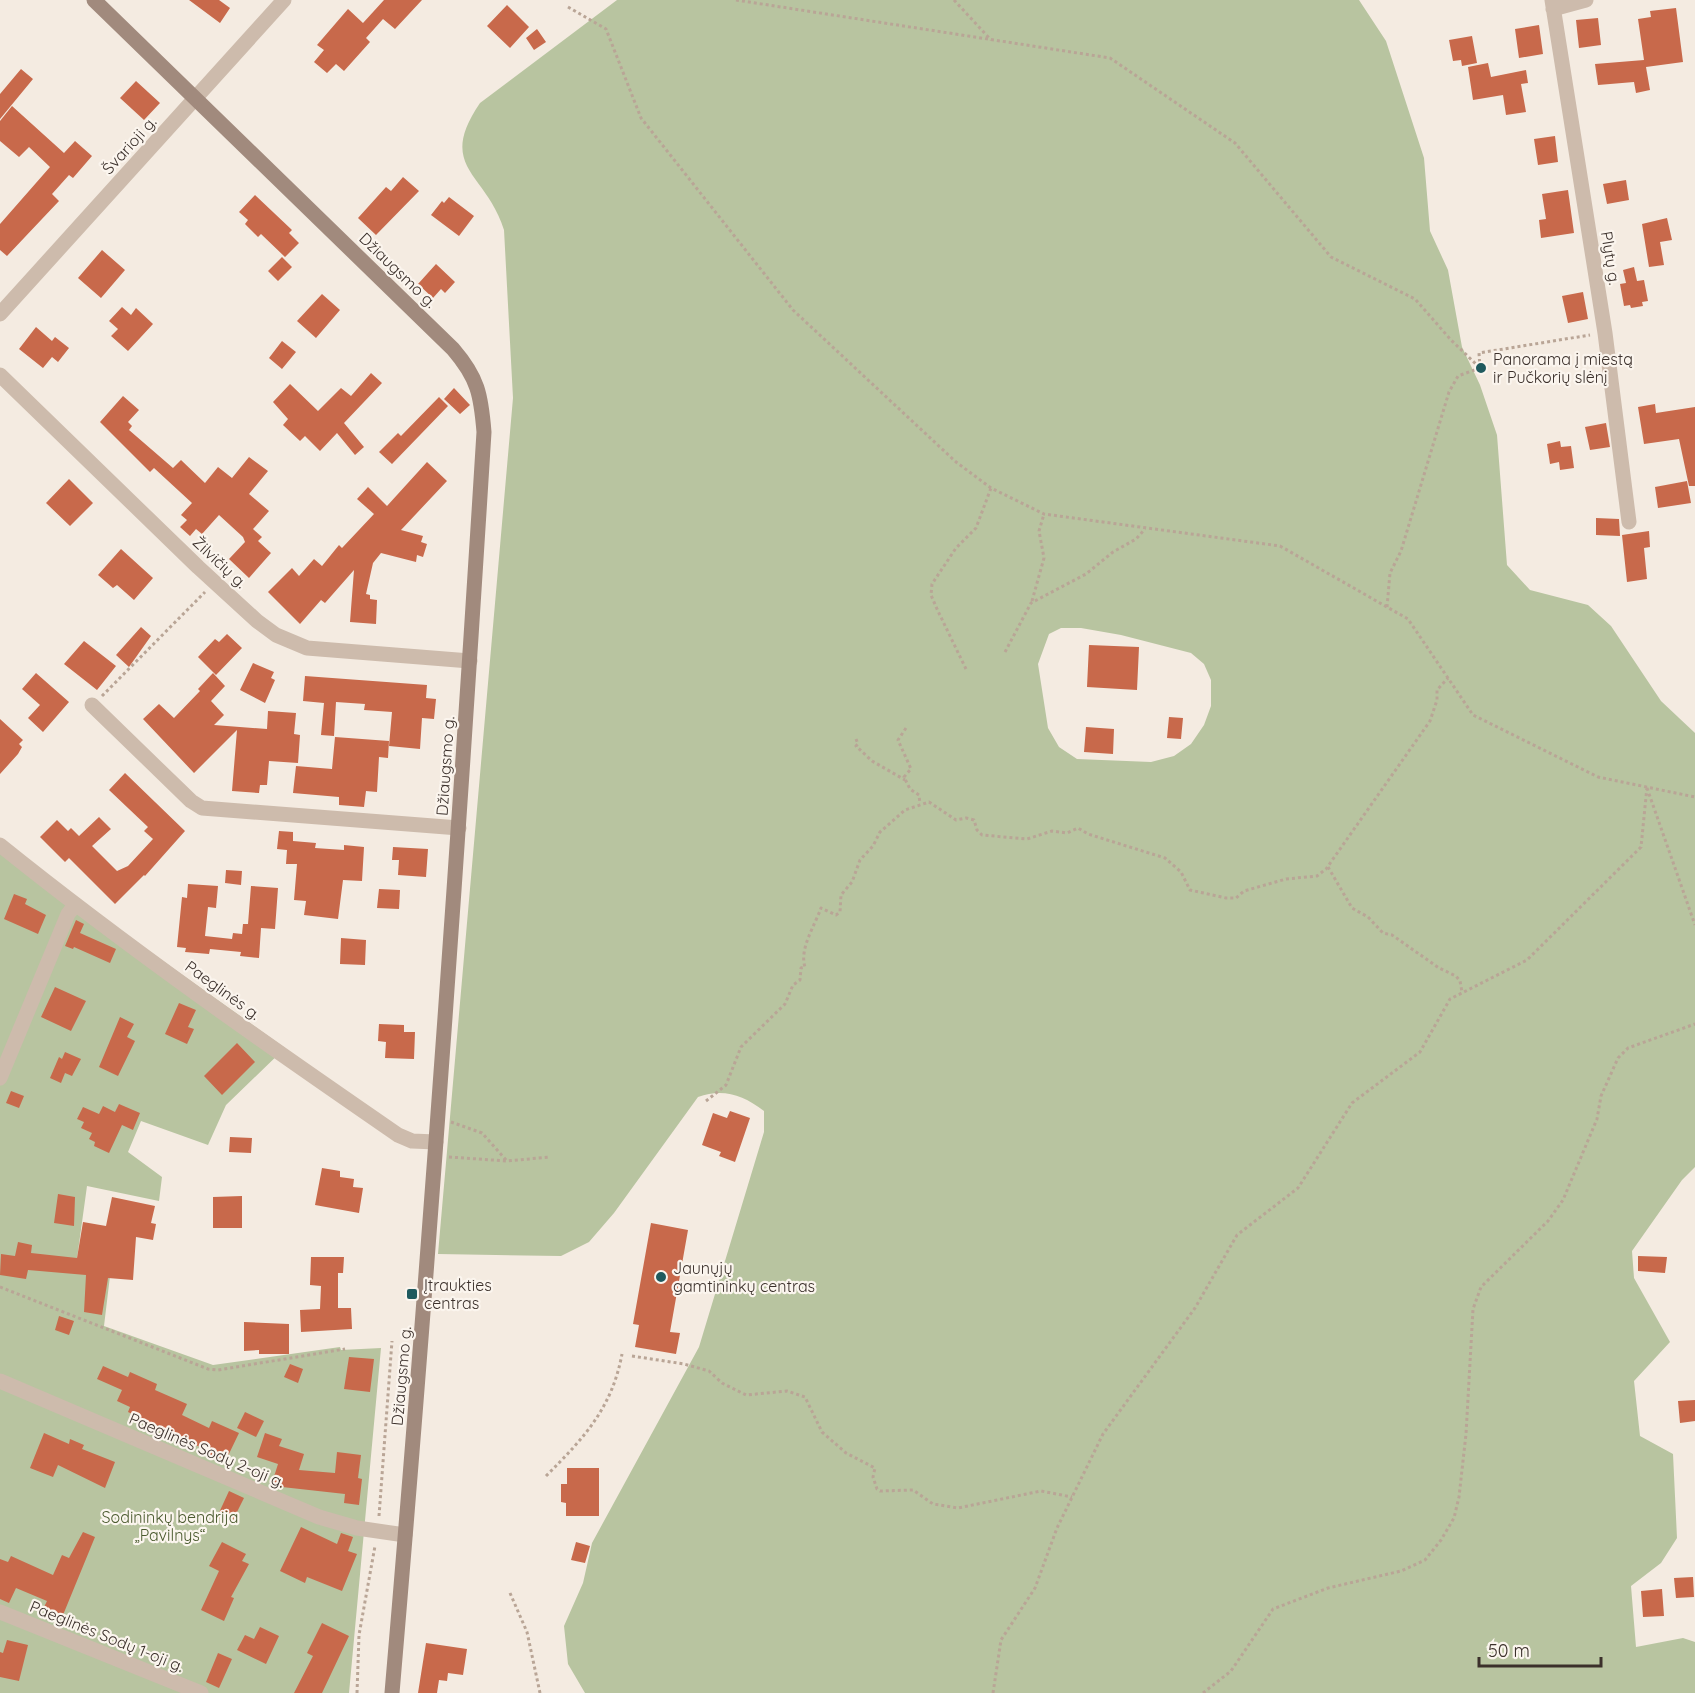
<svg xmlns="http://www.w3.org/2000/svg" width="1695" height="1693" font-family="Quicksand,sans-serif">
	<rect width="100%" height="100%" fill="#f4ebe1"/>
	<path fill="#b8c4a0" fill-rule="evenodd" d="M617,0H1359L1386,41L1424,158L1430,231L1448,270L1462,347L1480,385L1497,435L1507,565L1530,590L1588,605L1611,626L1661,701L1695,733V1167L1682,1180L1632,1251L1634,1278L1670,1342L1634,1381L1640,1436L1673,1454L1677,1538L1661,1563L1631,1586L1636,1647L1683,1638L1695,1642V1693H585L568,1664L564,1626L583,1583L592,1543L699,1347L764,1132V1111C743,1095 723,1088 698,1097L614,1213L589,1242L561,1256L438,1254L513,398L504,230C486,172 436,168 480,103ZM1061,628H1081L1121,635L1191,653L1204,664L1211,680V706L1204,725L1191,744L1174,756L1151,762L1077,759L1059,747L1048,728L1038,664L1049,634Z
		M0,838L66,892L285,1048L226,1105L208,1145L141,1121L128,1152L162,1177L159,1201L87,1186L75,1273L110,1276L104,1326L213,1365L340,1347L341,1350L381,1348L349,1693H0Z"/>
	<path fill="#c8694b" d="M189,0H219L230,8L220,23Z
		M384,0H422L395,29L383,19L366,38L370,42L344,71L336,64L327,73L314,62L324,50L317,45L348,9L363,23Z
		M507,5L529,27L510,48L487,26Z
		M1676,8L1683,62L1646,67L1650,90L1636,93L1634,82L1598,85L1595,64L1644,60L1638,19L1651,17L1650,11Z
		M1598,18L1601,45L1579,48L1576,20Z
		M1539,25L1543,54L1519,58L1515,29Z
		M537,29L546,42L534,50L526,38Z
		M1472,36L1477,63L1462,66L1461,60L1453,61L1449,40Z
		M1488,63L1491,77L1526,70L1528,83L1521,84L1526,112L1506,115L1503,95L1473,100L1468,67Z
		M21,69L33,79L0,119V94Z
		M136,81L160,103L144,120L120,98Z
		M12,106L64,153L75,141L92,156L73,178L69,175L52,194L59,201L7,256L0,250V224L50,167L29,147L19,157L0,141V121Z
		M1555,136L1558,162L1538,165L1534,139Z
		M403,177L419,191L376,235L358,218L386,187L391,191Z
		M1626,180L1629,200L1607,204L1603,184Z
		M1568,190L1574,233L1541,238L1539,220L1546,219L1542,194Z
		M255,195L292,230L289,233L299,243L285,257L261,234L258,237L245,224L248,220L239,212Z
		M449,197L474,216L459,236L431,215L442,201L444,203Z
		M1667,218L1672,240L1660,242L1664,265L1649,267L1642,224Z
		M102,250L125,270L101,298L78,278Z
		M282,257L292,267L278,281L268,271Z
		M436,264L455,282L445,293L441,289L433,298L418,284Z
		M1634,267L1637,281L1644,280L1648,301L1642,302L1643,306L1631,308L1630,305L1624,306L1620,284L1626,283L1623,270Z
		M1583,292L1588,319L1568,323L1562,296Z
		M322,294L340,310L316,338L297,321Z
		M122,307L131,315L136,308L153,324L128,351L111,336L118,329L109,321Z
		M36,327L52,341L55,337L69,348L58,362L52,357L43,368L19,349Z
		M282,341L296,352L282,369L269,358Z
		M371,373L382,383L344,423L364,447L355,455L337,433L320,451L305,436L300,441L283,425L288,419L273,402L290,384L318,411L341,388L351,396Z
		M454,388L470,405L460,414L444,399Z
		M123,396L139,410L128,422L132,426L129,430L173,468L181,460L205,483L218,467L232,478L249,457L268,471L249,494L269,511L253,529L262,537L258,541L271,553L249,578L229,559L245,542L243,537L219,515L202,534L196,529L190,536L180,527L187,520L181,515L192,503L154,468L150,472L100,422Z
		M439,397L448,406L392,464L379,452L398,433L401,436Z
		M1655,404L1656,413L1695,407V486H1689L1679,439L1644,444L1638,407Z
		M1606,423L1610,447L1590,450L1585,427Z
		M1560,441L1561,447L1571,446L1574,468L1560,470L1559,462L1550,464L1547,444Z
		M427,462L447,481L401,530L423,536L421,542L427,544L423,557L417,555L416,562L381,553L373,563L366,594L370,595V599L377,600L376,624L350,622L354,570L325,603L321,600L300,624L268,592L292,568L299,576L314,559L322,566L339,545L342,548L374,514L357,499L368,487L387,506Z
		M69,479L93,503L70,526L46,503Z
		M1687,481L1691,503L1658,508L1655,487Z
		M1596,518L1619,519L1620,536L1596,535Z
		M1649,531L1650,547L1644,548L1647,579L1627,582L1622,535Z
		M121,549L153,578L134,600L117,585L113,588L98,575Z
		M141,627L151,636L129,667L116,655Z
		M227,634L242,648L216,675L198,657L215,639L219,642Z
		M84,641L116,666L97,690L64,664Z
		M1089,645L1139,647L1137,690L1087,687Z
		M253,663L274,672L271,678L275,680L265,703L240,690Z
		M36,673L69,702L43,732L28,718L40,705L22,689Z
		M213,673L225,686L211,701L224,715L214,725L267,729L268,711L296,713L294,734L300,735L298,763L269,761L267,785H260L259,793L232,791L237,730L194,773L143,719L159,704L174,718L200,691L198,689Z
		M305,676L427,685L426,698L436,699L434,719L422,718L420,749L389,746L392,712L364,710L365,704L336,702L334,736L321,735L324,703L303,701Z
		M1169,717L1183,718L1181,739L1167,738Z
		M0,719L23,740L19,744L22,747L18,754L0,774Z
		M1086,727L1114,729L1113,754L1084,752Z
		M335,737L389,741L388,758L379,757L377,792L366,791L364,807L339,805V797L293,793L296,766L332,769Z
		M125,773L185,831L145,876L144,875L115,904L69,858L65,862L40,837L57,820L68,831L71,828L79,836L99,817L111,829L92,846L117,871L128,866L153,839L144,831L148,827L109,790Z
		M279,831L293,832V841L316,843L315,848L344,850V845L364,847L362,881L343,880L338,919L304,915L306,901L294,900L297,864H286L287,850L277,849Z
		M393,847L428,849L426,877L398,875L399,860H392Z
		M226,870L242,871L241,885L225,883Z
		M188,884L218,886L216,908L208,907L205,936L232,939L233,933L242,934L243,924H248L251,886L278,888L275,929L261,928L259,958L240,956L241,952L210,949L209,954L185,952L186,948L177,947L182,897L187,898Z
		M379,889L400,890L399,909L377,908Z
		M14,894L27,899L25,904L46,915L38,934L4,919Z
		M76,920L84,924L80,933L116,949L110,963L74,947L73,949L65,946Z
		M341,938L366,940L365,965L340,964Z
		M55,987L86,1001L71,1031L41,1017Z
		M179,1003L196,1010L188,1027L194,1029L187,1044L165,1034Z
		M120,1017L134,1024L127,1037L135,1041L118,1076L99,1067Z
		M379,1024L404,1025V1032H415L414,1059L385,1058L386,1042L378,1041Z
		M237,1043L255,1062L222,1095L204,1076Z
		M65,1052L81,1059L72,1076L65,1073L61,1083L50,1078L59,1057L62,1059Z
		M11,1091L24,1096L19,1108L6,1103Z
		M119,1104L140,1113L133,1130L122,1125L109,1153L94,1146L95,1142L89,1139L92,1133L81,1128L84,1122L77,1119L83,1107L99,1114L103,1106L115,1112Z
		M730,1111L750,1118L735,1162L719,1156L721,1152L702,1145L713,1113L727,1118Z
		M230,1137L252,1138L251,1153L229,1152Z
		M322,1168L340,1171V1177L354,1179L353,1187L363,1188L359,1213L315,1205Z
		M58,1194L75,1197L74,1226L54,1223Z
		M242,1196V1228H213V1197Z
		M112,1197L155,1206L151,1223L156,1224L153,1240L136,1237L133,1280L108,1278L102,1315L84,1312L86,1275L28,1270L26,1279L0,1275L1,1254L15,1256L18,1242L32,1245L31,1253L77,1258L83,1222L106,1226Z
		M651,1223L688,1230L670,1332L680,1333L676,1354L635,1347L639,1325L633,1324Z
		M1638,1256L1667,1257L1665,1273L1638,1271Z
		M311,1257H344L343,1273H338V1308H351L352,1329L301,1332L300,1310L320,1309L321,1286L310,1285Z
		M59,1316L74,1321L69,1335L55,1330Z
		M244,1322L289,1324V1354H259V1350L244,1351Z
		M349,1357L374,1359L370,1392L344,1389Z
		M290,1364L303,1369L298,1383L284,1377Z
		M103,1366L128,1377L130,1372L157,1384L155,1390L187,1404L182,1415L209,1428L212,1421L239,1433L226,1460L201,1452L202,1448L174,1435L171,1441L158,1436L162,1428L128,1412L130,1407L117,1401L122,1390L97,1379Z
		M1695,1400V1421L1680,1423L1678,1401Z
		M245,1412L264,1421L256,1437L237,1428Z
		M44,1433L69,1444L70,1439L84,1445L82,1449L115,1462L105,1488L58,1465L53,1477L30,1468Z
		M265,1433L282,1439L279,1446L304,1454L299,1470L335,1473L337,1452L361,1455L358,1478L362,1479L359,1505L344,1503L345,1494L282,1487L272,1483L278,1464L257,1457Z
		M567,1468H599V1516H566V1503L561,1502V1484H567Z
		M229,1491L244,1498L231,1524L217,1517Z
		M301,1527L337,1544L341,1533L353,1537L348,1551L357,1554L342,1591L307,1577L305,1583L280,1571Z
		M83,1532L95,1537L63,1615L44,1607L47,1601L16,1588L9,1603L0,1599V1559L8,1562L11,1556L53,1575L62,1555L69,1558Z
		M222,1542L246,1554L242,1561L249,1564L231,1597L234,1598L224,1621L201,1610L219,1571L209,1566Z
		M576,1542L590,1546L585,1563L571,1560Z
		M1693,1577L1694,1597L1676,1598L1674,1578Z
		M1662,1589L1664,1616L1643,1617L1641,1591Z
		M322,1623L349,1636L322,1693H294L313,1656L307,1653Z
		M260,1627L279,1636L266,1664L237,1650L245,1635L254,1639Z
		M7,1640L28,1645L19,1681L0,1677V1652L3,1653Z
		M426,1643L467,1649L463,1675L448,1673L447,1681L439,1680L437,1693H418Z
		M218,1653L232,1659L219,1688L206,1682Z"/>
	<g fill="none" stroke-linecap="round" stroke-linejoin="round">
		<path stroke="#b9a596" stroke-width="3" stroke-dasharray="3 3" stroke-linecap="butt" d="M736,0L1110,58L1235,143L1331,257L1415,299L1451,340L1480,368
			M954,0L991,40
			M568,7L606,29L641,118L793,310L956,462L991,488L1044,514L1280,546L1408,619L1473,715L1598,777L1695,797
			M1480,368L1479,353L1590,335
			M1032,601L1044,558L1039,531L1044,514
			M1387,607L1390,573L1401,551L1449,392L1458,376L1480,368
			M1005,652L1031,603L1086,574L1113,552L1136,539L1145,529
			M966,669L937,609L931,595L932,584L956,548L976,528L991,488
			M102,696L205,592
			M906,728L898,740L911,769L904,777L910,789L919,795L920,804
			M856,739L858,744L856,746L872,761L905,780
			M1647,788L1695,925
			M1328,867L1352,908L1368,917L1383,933L1392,935L1439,968L1456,976L1460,981L1462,992
			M706,1101L726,1085L741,1047L785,1004L793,985L800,980L801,968L805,967C799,949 815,925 821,908L836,915L840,912L841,895L852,882L860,860L873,846L880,832L905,810L929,802L956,820L966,818L974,820L977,830L982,835L1027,839L1052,831L1067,833L1078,828L1088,834L1165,858L1181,872L1190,890L1226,898H1236L1244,891L1286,879L1317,876L1326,869L1430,721L1437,700V690L1448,678
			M451,1122L482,1133L507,1161
			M449,1157L507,1161L550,1157
			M0,1287L208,1369L218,1370L345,1349
			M632,1356L684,1364L709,1371L722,1383L746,1395L787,1391L805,1397L822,1432L846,1453L875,1468L873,1477L877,1489L880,1491L913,1490L933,1504L958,1508L1041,1491L1072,1497
			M546,1476C584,1438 612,1408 622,1354
			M379,1516L392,1341
			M510,1593L527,1632L540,1693
			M357,1693L359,1635L375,1546
			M993,1693L1001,1640L1035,1588L1057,1528L1103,1434L1195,1308L1237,1235L1298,1188L1352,1103L1420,1052L1450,999L1527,960L1641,847L1647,787
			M1203,1693L1231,1671L1273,1609L1328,1588L1401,1571L1425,1560L1441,1540L1454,1518L1459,1497L1466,1434L1473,1309L1481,1287L1548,1221L1563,1200L1597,1119L1601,1096L1618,1058L1628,1048L1695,1024"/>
		<path stroke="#cdbbac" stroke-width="15" d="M1552,0L1605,333L1629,522
			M1553,9L1586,0
			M0,314L284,0
			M0,375L198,567L257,621L276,635L307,648L470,661
			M92,705L191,801L202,808L459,828
			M0,845C128,948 263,1042 398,1135L412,1141L436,1142
			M0,1078L68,914L75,905
			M0,1381L319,1517L357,1528L405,1535
			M0,1612L201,1693"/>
		<path stroke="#a18a7d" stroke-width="15" d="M94,0L453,349C478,378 481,395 484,432C458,853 428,1273 392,1693"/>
	</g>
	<g fill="#1f5a5e" stroke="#fbf5ee" stroke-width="2">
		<circle cx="1481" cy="368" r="6"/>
		<circle cx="661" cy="1277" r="6"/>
		<rect x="406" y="1288" width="12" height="12" rx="3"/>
	</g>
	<g text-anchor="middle" stroke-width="4.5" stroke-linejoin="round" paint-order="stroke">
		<g font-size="16" fill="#3b302b" stroke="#fbf5ee">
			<text transform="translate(129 145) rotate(-48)" y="6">Švarioji g.</text>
			<text transform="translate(1611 258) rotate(81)" y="6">Plytų g.</text>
			<text transform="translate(398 270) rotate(44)" y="6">Džiaugsmo g.</text>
			<text transform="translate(220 562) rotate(43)" y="6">Žilvičių g.</text>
			<text transform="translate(445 766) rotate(-86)" y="6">Džiaugsmo g.</text>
			<text transform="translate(223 990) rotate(36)" y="6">Paeglinės g.</text>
			<text transform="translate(401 1376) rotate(-85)" y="6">Džiaugsmo g.</text>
			<text transform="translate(207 1450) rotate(23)" y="6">Paeglinės Sodų 2-oji g.</text>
			<text transform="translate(107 1636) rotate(22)" y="6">Paeglinės Sodų 1-oji g.</text>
		</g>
		<g font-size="16" fill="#3b302b" stroke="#fbf5ee" text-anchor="start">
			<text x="1493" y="365">Panorama į miestą<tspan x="1493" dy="18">ir Pučkorių slėnį</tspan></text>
			<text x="673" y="1274">Jaunųjų<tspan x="673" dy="18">gamtininkų centras</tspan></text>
			<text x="424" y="1291">Įtraukties<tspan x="424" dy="18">centras</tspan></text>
		</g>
		<g font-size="16" fill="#4a5a2e" stroke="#fbf5ee">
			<text x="170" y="1523">Sodininkų bendrija<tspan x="170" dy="18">„Pavilnys“</tspan></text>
		</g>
	</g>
	<path d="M1479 1657v9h122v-9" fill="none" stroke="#3b302b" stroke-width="3"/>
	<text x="1488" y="1657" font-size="18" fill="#3b302b" stroke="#fbf5ee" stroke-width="4.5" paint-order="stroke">50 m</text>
</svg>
